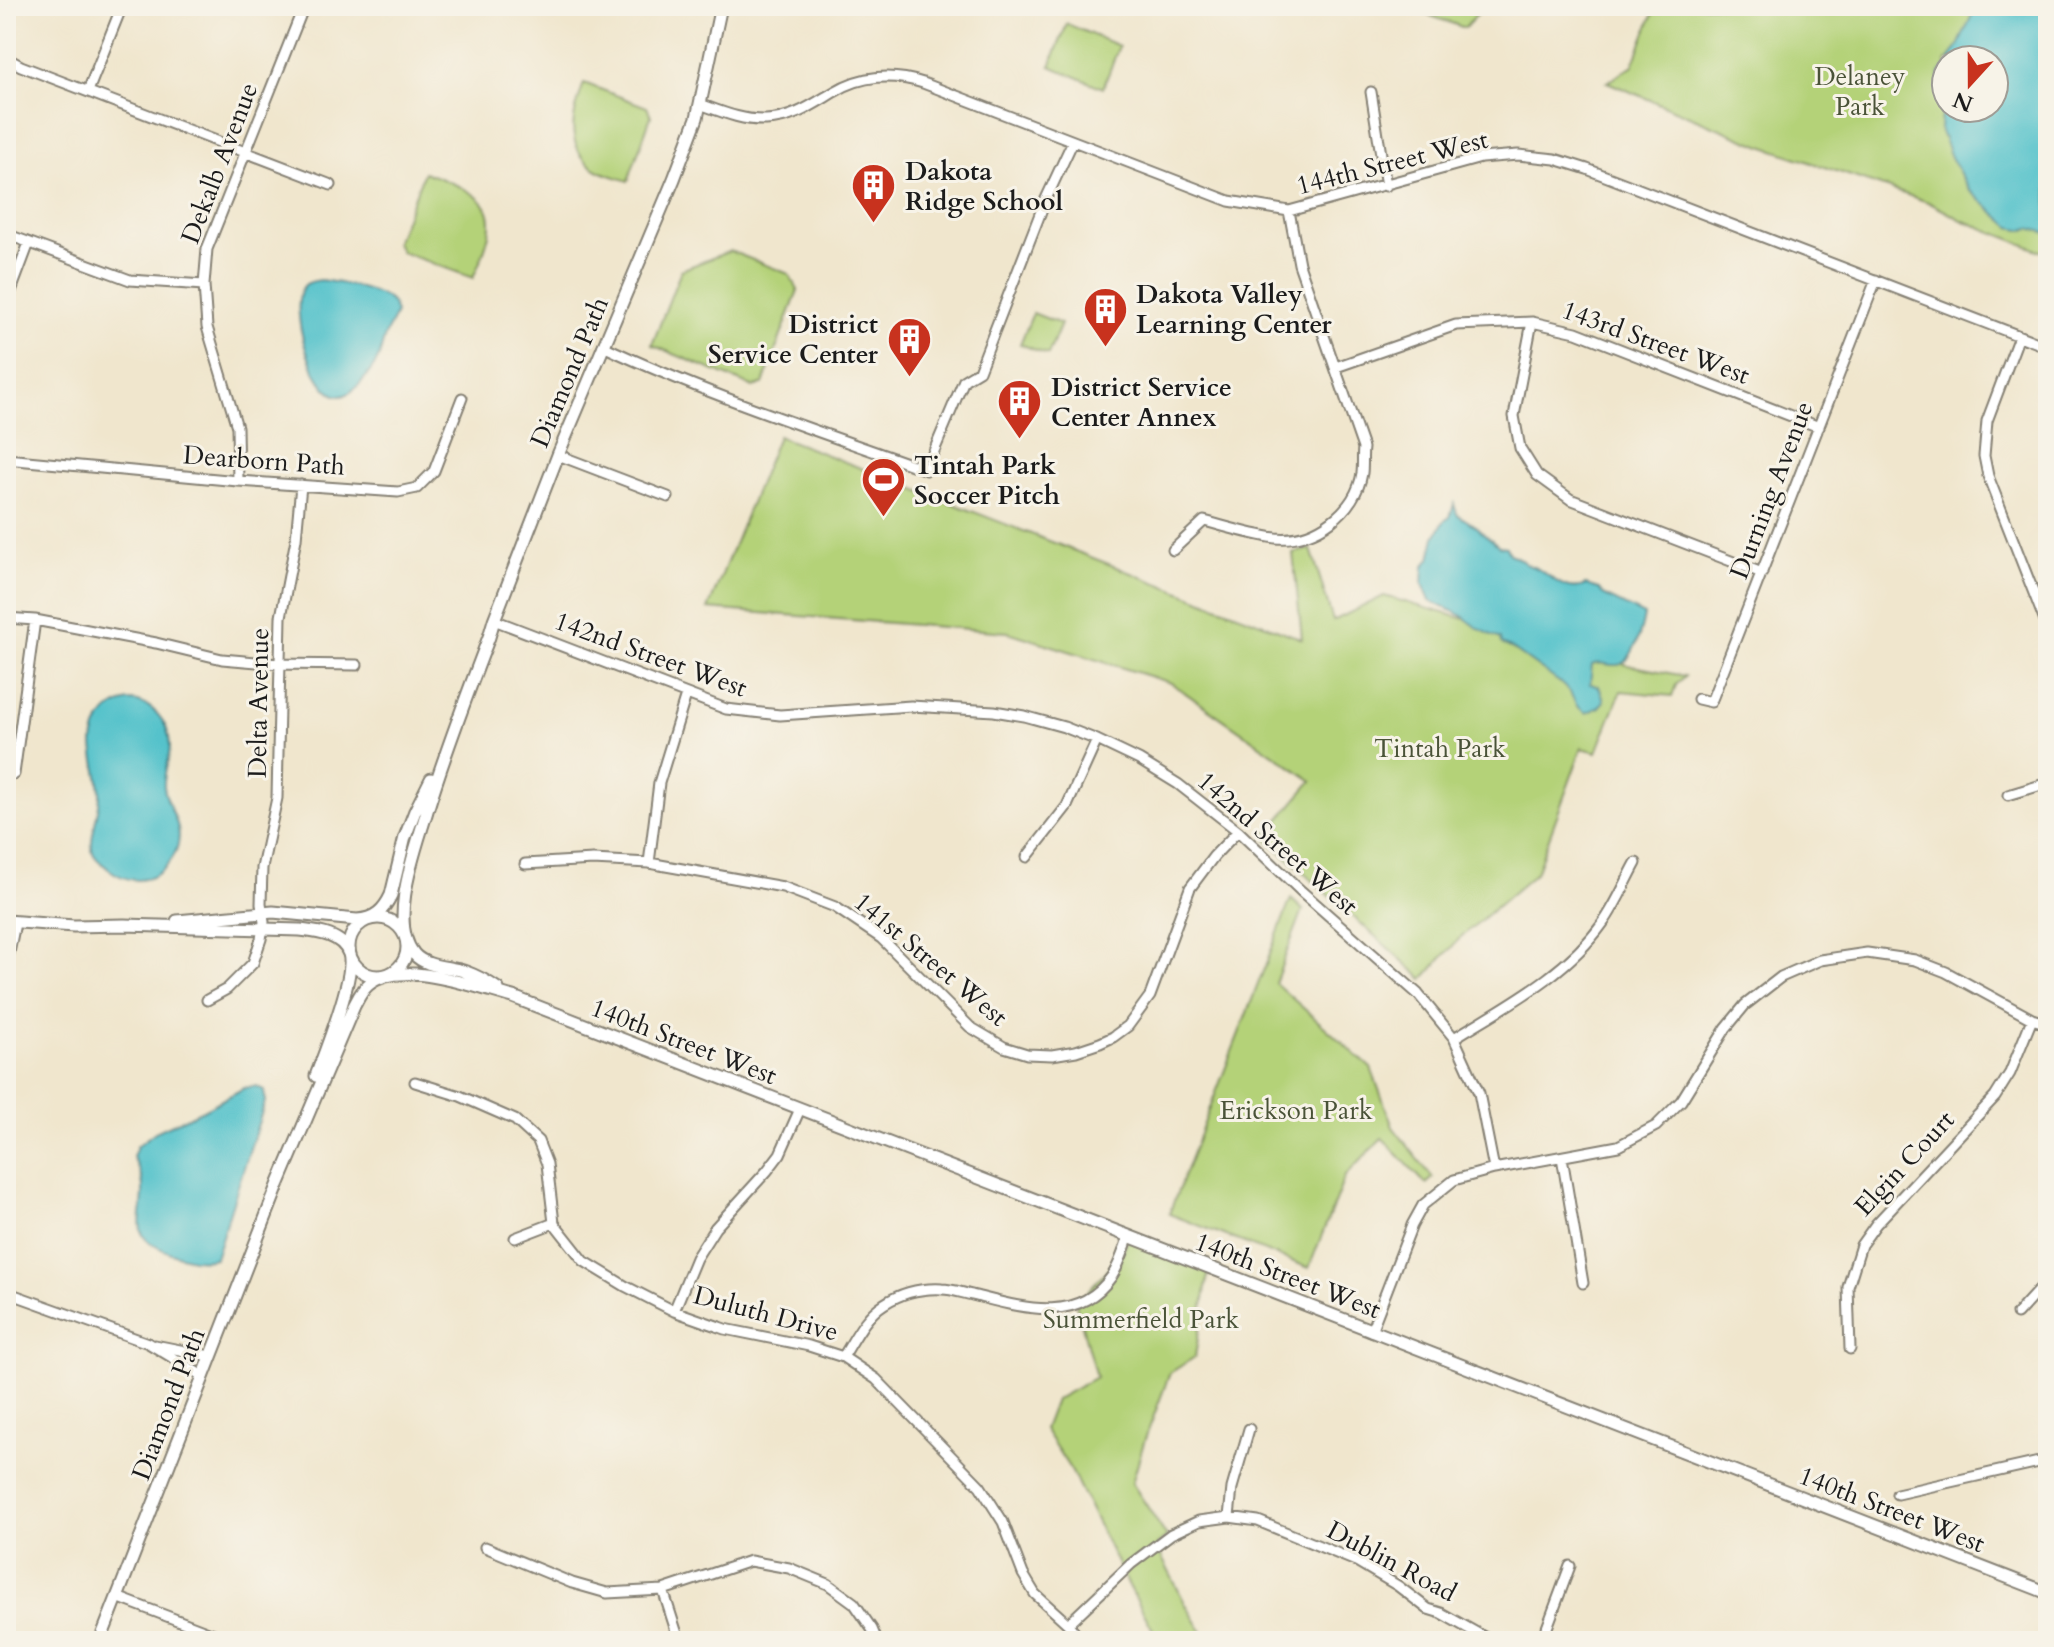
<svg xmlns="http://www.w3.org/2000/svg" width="2054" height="1647" font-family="Cardo,serif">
	<rect width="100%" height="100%" fill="#f7f3e8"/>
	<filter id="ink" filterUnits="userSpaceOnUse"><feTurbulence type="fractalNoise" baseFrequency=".0125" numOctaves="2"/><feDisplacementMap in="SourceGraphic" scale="16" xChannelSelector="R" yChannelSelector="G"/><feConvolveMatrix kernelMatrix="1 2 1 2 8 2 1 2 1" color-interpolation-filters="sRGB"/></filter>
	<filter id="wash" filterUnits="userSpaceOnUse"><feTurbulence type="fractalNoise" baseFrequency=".006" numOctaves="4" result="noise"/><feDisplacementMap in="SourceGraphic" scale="32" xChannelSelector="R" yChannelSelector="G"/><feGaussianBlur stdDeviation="1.8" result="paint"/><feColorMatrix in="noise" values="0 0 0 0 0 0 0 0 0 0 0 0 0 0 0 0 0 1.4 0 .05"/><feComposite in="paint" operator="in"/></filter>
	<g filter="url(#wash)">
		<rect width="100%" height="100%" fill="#f0e6cd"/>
		<path fill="#b4d278" stroke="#68774a" stroke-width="2" fill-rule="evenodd" d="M1403,6H1484L1465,28Z
			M1656,6H2048V254L1962,220L1928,202L1759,145L1607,82L1633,65ZM1946,60H1994V108H1946Z
			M1067,24L1119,46L1103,88L1050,66Z
			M584,83L647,107L651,116L628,181C614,176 597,173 587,162C564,140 575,108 584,83Z
			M424,172C494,198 505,207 473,278L401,252L396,243Z
			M730,251L789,274L798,290L763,384L753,387L652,345L681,270Z
			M1033,313L1061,324L1048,355L1020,344Z
			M778,436L1302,639L1293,553L1311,549L1333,621L1384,596L1623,664L1685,676L1676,685L1672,696L1621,691L1597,752L1582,748L1536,873L1461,937L1423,979L1264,837L1312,781L1171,683L1008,632L708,609Z
			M1291,899L1303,910L1275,983L1371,1068L1393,1127L1433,1178L1426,1184L1382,1138L1345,1176L1309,1268L1169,1214Z
			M1129,1236L1209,1268L1195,1357L1170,1373L1144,1442L1132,1483L1167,1537L1156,1546L1186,1605L1208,1641H1159L1122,1573L1072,1472L1044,1429L1055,1400L1096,1377L1076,1304L1123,1252Z"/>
		<path fill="#55c2cb" stroke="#386f74" stroke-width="2" d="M1976,6H2048V233L2029,228L2025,230L2011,227L1969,190L1951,157L1940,129L1942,99L1938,89L1940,73L1946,66V108H1994V60H1949L1959,44Z
			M321,280C337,282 379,290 390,301C394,305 394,308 396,313C394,319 391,323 388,329C383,338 382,349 378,359C372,370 353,397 339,396C313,393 287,306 304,286C308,281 315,281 321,280Z
			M1454,504L1457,514L1475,526L1499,546L1506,547L1509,554C1518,556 1519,559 1526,564C1529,566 1534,567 1538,569C1554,578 1566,594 1586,585L1599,589L1603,595L1644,615C1642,628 1633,663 1618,665C1608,666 1601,661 1592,665L1590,684L1599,686L1604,701L1599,707L1586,713L1577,706L1570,692L1559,682L1511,648L1501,644L1500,639L1479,629L1461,615L1430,601L1423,584L1424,566L1430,559L1435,537L1444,521L1450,517Z
			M129,701C152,701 169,722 170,745C170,759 163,773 164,787C166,802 175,814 178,828C183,852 163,879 138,880C128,880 118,876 110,870C105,866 95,859 93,853C88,840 101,808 100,793C100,776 93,760 93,744C94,722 108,705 129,701Z
			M255,1086L264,1090L265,1102L215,1258C199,1262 186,1258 171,1253C126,1236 144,1224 143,1187C143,1177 137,1166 133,1157L137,1146L155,1132L203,1110L244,1088Z"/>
	</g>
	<g filter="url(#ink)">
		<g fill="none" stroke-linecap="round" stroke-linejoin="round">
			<defs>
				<path id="minor" d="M6,58L21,66L331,185
					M88,91L122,6
					M1371,92L1386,186
					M700,104C722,112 743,121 766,120C793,119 812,105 834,92C861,75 893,73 923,83L1229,201L1289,211L1481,158L1518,155L1555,159L1587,169L2048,347
					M6,234L130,280L204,285
					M8,299L29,243
					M1532,322L1514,416L1520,448L1537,475L1570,499L1762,573
					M2019,336L1987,421L1984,456L1988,476L2048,629
					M603,346C707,395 818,431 926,470L964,380L979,371L1045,201L1073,141
					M1336,367L1456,325L1532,322L1576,332L1819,427
					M558,455L668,497
					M6,459L238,481L398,492L417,488L434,471L462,398
					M238,481L237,427L207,327L204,285L207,249L304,6
					M1173,550L1204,521C1227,527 1252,535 1276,538C1315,542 1356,511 1362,473C1363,465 1362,456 1363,448L1299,264L1289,211
					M6,618L35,620L156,643L222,659L279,664L357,665
					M494,620L726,709L780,715L911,706L994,711L1024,716L1064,727L1097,740L1139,760L1178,784L1238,831L1301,891L1418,994L1454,1038L1479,1093L1494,1169
					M1698,699L1711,702L1876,280
					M6,773L14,774L35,620
					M2008,795L2048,783
					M1027,857L1067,806L1097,740
					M649,863L659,783L686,695
					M525,864L593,860L649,863L783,887L835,907L881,938L970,1027L1004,1047L1027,1054L1052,1055L1076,1051L1100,1043L1113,1037L1128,1026L1150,996L1190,888L1214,856L1238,831
					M6,968L15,923
					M207,1000L227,989L253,963L261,939L264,922L261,904L262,868L277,798L281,617L296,539L301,485
					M1454,1038C1507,1005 1566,975 1603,923C1616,905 1625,883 1636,863
					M415,1082L460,1096L515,1120L538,1141L547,1164L554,1223L584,1261L625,1286L674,1311L725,1329L809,1346L843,1357L876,1379L980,1486L1003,1522L1023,1574L1035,1594L1068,1624L1081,1641
					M1562,1157L1583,1283
					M515,1238L554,1223
					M6,1292L148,1343L203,1376
					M674,1311L696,1258L715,1228L767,1171L780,1154L800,1109
					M2017,1314L2048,1280
					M1371,1331L1412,1225L1423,1205L1454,1180L1494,1169L1618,1146L1656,1126L1681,1101L1726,1028L1745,1005L1781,977L1820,960L1867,953L1915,960L1946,972L2032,1019L2048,1024
					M155,1345L210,1356
					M1850,1349L1848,1287L1861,1245L1876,1224L1995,1097L2010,1073L2032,1019
					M843,1357C855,1338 865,1316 884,1304C901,1293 922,1288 942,1289C952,1289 962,1293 972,1295C1020,1307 1077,1326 1112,1276C1120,1264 1124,1249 1129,1236
					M1897,1494L2048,1460
					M1229,1517L1232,1488L1249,1429
					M485,1547L572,1583L607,1593L663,1590L750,1561L789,1568L828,1584L854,1603L872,1629L877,1641
					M663,1590L678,1637
					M117,1597L232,1641
					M1068,1624L1131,1564L1171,1534L1199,1521L1229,1517L1258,1521L1356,1561L1398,1586L1428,1609L1441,1613L1491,1641
					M1542,1641L1570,1566
					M1754,1641L1763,1639L1786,1641"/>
				<path id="tertiary" d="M349 947a29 29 0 1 1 58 0a29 29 0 1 1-58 0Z
					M6,921L74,926L124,925L300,930C317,932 342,934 349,954C356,975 325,1052 316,1076
					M177,921L273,912L357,920C375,919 384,910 391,895L405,837L415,811L431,779
					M498,989C488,982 477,976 466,972C450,966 426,968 414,954C387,922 417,846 427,811C445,752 467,695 489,637L494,620L558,455L674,179L697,118L721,6
					M100,1641L279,1183L354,1006C358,999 361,991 368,985C400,958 476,987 513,997L2048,1593"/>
			</defs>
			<use href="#minor" stroke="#868174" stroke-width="13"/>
			<use href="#tertiary" stroke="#868174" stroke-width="15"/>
			<use href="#minor" stroke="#fff" stroke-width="9"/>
			<use href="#tertiary" stroke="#fff" stroke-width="11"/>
		</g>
	</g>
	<defs>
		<symbol id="building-pin" viewBox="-11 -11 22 30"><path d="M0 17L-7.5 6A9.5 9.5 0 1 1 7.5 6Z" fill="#c8321e" stroke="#f7f3e8"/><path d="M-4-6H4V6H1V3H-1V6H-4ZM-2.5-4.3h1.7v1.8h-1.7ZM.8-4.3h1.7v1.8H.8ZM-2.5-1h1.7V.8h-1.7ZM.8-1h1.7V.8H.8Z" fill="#fff"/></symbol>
		<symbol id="stadium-pin" viewBox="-11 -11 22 30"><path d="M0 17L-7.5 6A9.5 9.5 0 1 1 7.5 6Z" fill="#c8321e" stroke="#f7f3e8"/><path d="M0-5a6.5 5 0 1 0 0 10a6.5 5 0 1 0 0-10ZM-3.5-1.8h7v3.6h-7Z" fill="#fff"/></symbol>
	</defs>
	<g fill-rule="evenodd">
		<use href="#building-pin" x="848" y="160" width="51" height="69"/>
		<use href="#building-pin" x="1080" y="284" width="51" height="69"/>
		<use href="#building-pin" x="884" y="314" width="51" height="69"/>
		<use href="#building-pin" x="994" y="376" width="51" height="69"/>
		<use href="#stadium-pin" x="858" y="454" width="51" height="69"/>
	</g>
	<g text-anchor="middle" stroke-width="6" stroke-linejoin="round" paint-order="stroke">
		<g font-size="26" fill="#4a5338" stroke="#f7f3e8">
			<text x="1860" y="85">Delaney<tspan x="1860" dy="30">Park</tspan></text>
			<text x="1440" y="757">Tintah Park</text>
			<text x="1296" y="1119">Erickson Park</text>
			<text x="1141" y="1328">Summerfield Park</text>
		</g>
		<g font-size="26" fill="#1c1c1c" stroke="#f7f3e8">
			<text transform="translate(1392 162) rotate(-14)" y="9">144th Street West</text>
			<text transform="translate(219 163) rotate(-69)" y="9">Dekalb Avenue</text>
			<text transform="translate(1656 342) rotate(20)" y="9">143rd Street West</text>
			<text transform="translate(569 372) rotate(-67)" y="9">Diamond Path</text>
			<text transform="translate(264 460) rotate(4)" y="9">Dearborn Path</text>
			<text transform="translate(1771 490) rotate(-69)" y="9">Durning Avenue</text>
			<text transform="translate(651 654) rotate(20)" y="9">142nd Street West</text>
			<text transform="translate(258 703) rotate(-89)" y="9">Delta Avenue</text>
			<text transform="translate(1278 843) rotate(41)" y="9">142nd Street West</text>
			<text transform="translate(931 959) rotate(40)" y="9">141st Street West</text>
			<text transform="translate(684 1041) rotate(21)" y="9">140th Street West</text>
			<text transform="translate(1904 1163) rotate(-47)" y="9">Elgin Court</text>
			<text transform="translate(1288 1275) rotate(21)" y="9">140th Street West</text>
			<text transform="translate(766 1313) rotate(15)" y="9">Duluth Drive</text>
			<text transform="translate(168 1404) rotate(-69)" y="9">Diamond Path</text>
			<text transform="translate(1892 1509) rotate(21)" y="9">140th Street West</text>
			<text transform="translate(1392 1561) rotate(28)" y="9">Dublin Road</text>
		</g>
		<g font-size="26" font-weight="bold" fill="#1c1c1c" stroke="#f7f3e8" text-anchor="start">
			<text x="905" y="180">Dakota<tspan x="905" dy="30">Ridge School</tspan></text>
			<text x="1136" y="303">Dakota Valley<tspan x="1136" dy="30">Learning Center</tspan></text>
			<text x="878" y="333" text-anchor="end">District<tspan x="878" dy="30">Service Center</tspan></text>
			<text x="1051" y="396">District Service<tspan x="1051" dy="30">Center Annex</tspan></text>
			<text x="914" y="474">Tintah Park<tspan x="914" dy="30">Soccer Pitch</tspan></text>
		</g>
	</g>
	<rect width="2054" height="1647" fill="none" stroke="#f7f3e8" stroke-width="32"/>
	<g transform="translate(1970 84) rotate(201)"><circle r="38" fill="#f7f3e8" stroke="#9f9d96" stroke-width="2"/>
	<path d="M0-6L14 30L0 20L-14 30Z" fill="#c8321e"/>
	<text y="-12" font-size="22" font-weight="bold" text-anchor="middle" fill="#1c1c1c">N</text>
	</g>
</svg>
